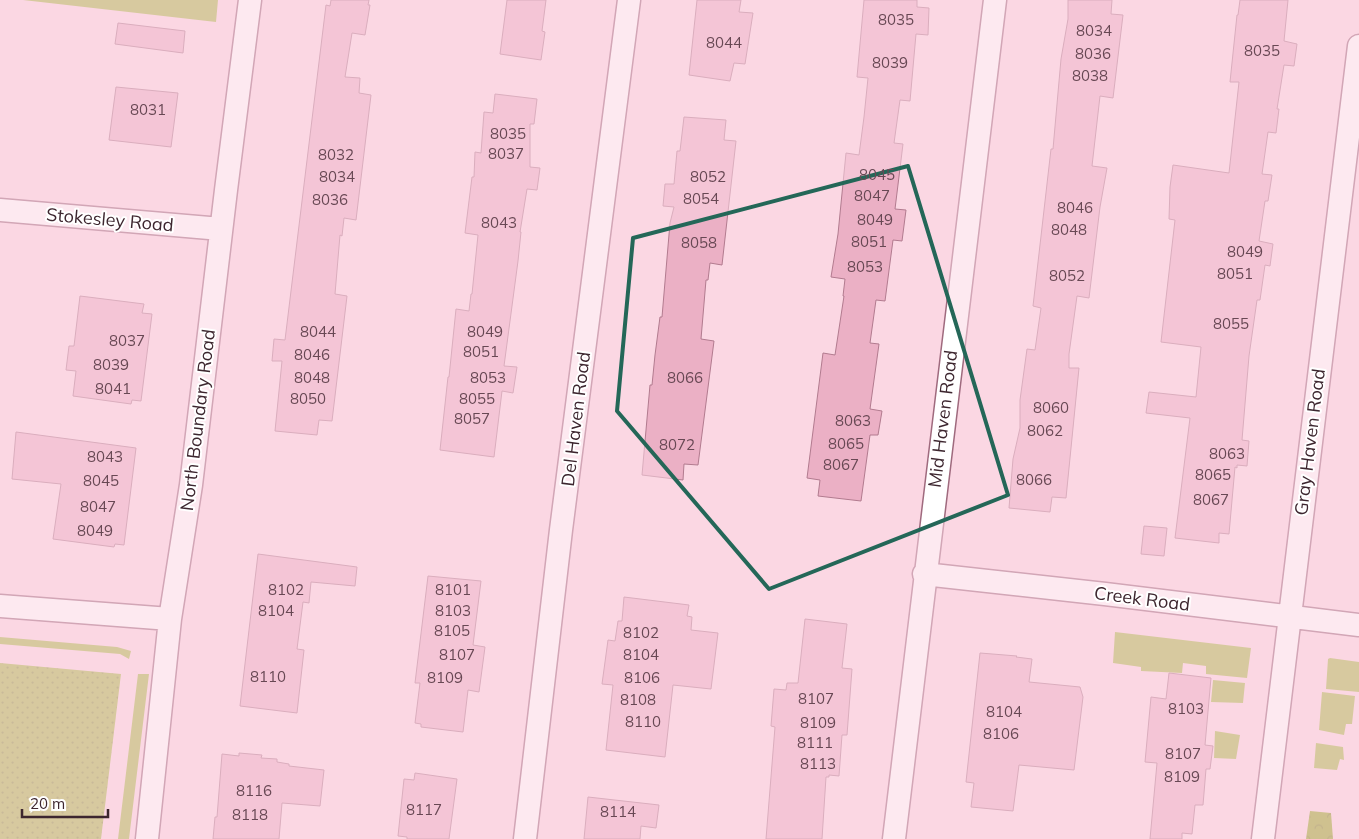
<svg xmlns="http://www.w3.org/2000/svg" width="1359" height="839" font-family="Mulish,sans-serif">
	<defs>
		<pattern id="forest-crowns" width="20" height="18" patternUnits="userSpaceOnUse" patternTransform="scale(1.25)"><rect width="20" height="18" fill="#9aa729"/><path d="M2 6a3 3 0 1 1 6 0M12 15a3 3 0 1 1 6 0" fill="none" stroke="#7f8824"/></pattern>
		<pattern id="park-dots" width="8" height="8" patternUnits="userSpaceOnUse" patternTransform="scale(1.25)"><rect width="8" height="8" fill="#acb94c"/><path d="M2 2h.1M6 6h.1" fill="none" stroke="#8d9640" stroke-width="1.8" stroke-linecap="round"/></pattern>
	</defs>
	<rect width="100%" height="100%" fill="#fbd7e3"/>
	<path fill="#acb94c" d="M23,0H218L216,22Z
		M1115,632L1251,648L1247,678L1206,674V666L1183,663L1182,673L1141,671V667L1113,663Z
		M0,637L117,647L131,651L129,659L120,654L0,644Z
		M1330,658L1359,662V692L1326,689L1328,659Z
		M138,674H149L129,839H118Z
		M1213,680L1245,683L1243,703L1211,702Z
		M1322,692L1355,696L1352,724H1346L1344,735L1319,730Z
		M1215,731L1240,735L1236,759L1214,758Z
		M1316,743L1343,747L1344,760L1340,759L1337,770L1314,768Z"/>
	<path fill="url(#forest-crowns)" d="M1310,811L1331,813L1333,839H1306Z"/>
	<path fill="url(#park-dots)" d="M0,663L121,674L101,839H0Z"/>
	<path fill="#ebb0c5" stroke="#b27b8f" d="M331,0H369L368,5H370L365,35L352,33L345,77L360,78L359,93L371,95L356,220L344,218L342,236L340,235L335,294L347,296L332,421L319,420L317,435L275,431L282,361H272L274,339L285,340L326,5L330,6Z
		M507,0H546L542,31L545,32L541,60L500,54Z
		M697,0H741L739,12L753,13L745,64L734,63L730,81L689,75Z
		M864,0H917V7L929,8L928,35L916,34L910,101L900,100L894,143L903,144L895,209L906,210L902,241L893,240L885,301L876,300L870,343L879,344L870,409L882,411L878,435H870L861,501L818,496L820,480L807,478L823,353L835,355L844,296H843L845,279L831,277L838,234L846,153L859,155L864,117L868,78L857,77Z
		M1068,0H1112L1111,14L1123,15L1113,98L1100,96L1092,166L1107,168L1100,207L1089,298L1077,296L1069,354V368H1079L1066,498L1052,497L1050,512L1009,508L1013,459L1020,428V400L1027,349L1035,350L1041,308L1033,306L1051,149H1053L1061,59L1068,19Z
		M1240,0H1288L1284,41L1297,44L1294,66L1284,65L1277,109H1279L1276,133L1268,132L1262,174L1272,175L1268,201H1265L1259,241L1273,244L1270,266L1265,265L1260,300H1257L1249,356L1242,440L1249,441L1247,466L1237,465V468L1235,467L1229,534L1219,533V543L1175,538L1190,418L1146,413L1149,392L1196,397L1201,347L1161,342L1175,220L1169,219L1170,187L1173,165L1229,173L1239,82H1230L1237,15H1238Z
		M118,23L185,31L183,53L115,44Z
		M116,87L178,93L171,147L109,140Z
		M495,94L537,99L534,124H530V167L540,168L537,190L527,189L520,232H521L518,261L504,366L517,367L513,393L502,391L494,457L440,450L448,377H449L456,309L469,311L471,294H472L478,235L465,233L472,177H474L475,152L481,153L484,112L493,113Z
		M684,117L726,120L724,140L736,141L722,265L710,263L708,280H706L701,339L714,341L698,465L684,464L683,480L642,475L650,385H652L655,355L660,317H662L670,223L674,207L663,206L665,184H674L677,151H680Z
		M80,296L144,304L142,313L152,314L141,401L132,400L131,404L73,396L76,371L66,370L69,346H74Z
		M16,432L136,448L124,545L115,544L114,547L53,539L61,484L12,479Z
		M1144,526L1167,528L1164,556L1141,554Z
		M258,554L357,567L355,586L311,582L309,603L303,602L297,649L304,650L297,713L240,706Z
		M428,576L481,581L473,645L485,647L479,692L468,690L463,732L421,727V724L415,723L420,683H415Z
		M624,597L689,605L687,616L692,617L691,630L718,633L711,689L673,685L665,757L606,750L613,685L602,684L608,640L615,641L618,621H622Z
		M805,619L847,624L842,668L852,669L847,735H842L839,776L829,775V777H826L822,839H766L775,727L771,726L774,689L786,690L787,683H798Z
		M980,653L1017,656L1016,657L1032,659L1029,682L1080,687L1083,697L1074,770L1019,765L1013,811L971,807L974,783L966,782Z
		M1169,673L1211,678L1205,745L1213,746L1210,769H1206L1203,805H1195L1192,834L1182,833V839H1150L1157,763L1145,762L1151,697L1166,699Z
		M239,753L262,755L261,758L277,759V762L289,764V766L324,770L320,806L282,803L279,839H213L215,817H217L222,754L239,756Z
		M415,773L457,779L449,839H407V837L398,836L404,779L414,780Z
		M588,797L659,805L656,828L641,826L640,839H584Z"/>
	<g fill="none" stroke-linecap="round" stroke-linejoin="round">
		<defs>
			<path id="minor" d="M0,210L221,229
				M924,574L1105,594L1359,625
				M0,606L170,619
				M147,839L170,619L191,485L226,190L250,0
				M525,839L561,530L629,0
				M894,839L995,0
				M1263,839L1359,46"/>
		</defs>
		<use href="#minor" stroke="#9f6a7e" stroke-width="25"/>
		<use href="#minor" stroke="#fff" stroke-width="22"/>
	</g>
	<path d="M0 0H1359V839H0ZM908,166L1008,495L769,589L617,411L633,238Z" fill="#fbd7e3" fill-opacity=".55" fill-rule="evenodd"/>
	<path fill="none" stroke="#246758" stroke-width="4" stroke-linejoin="round" d="M908,166L1008,495L769,589L617,411L633,238Z"/>
	<g text-anchor="middle" stroke-width="4" stroke-linejoin="round" paint-order="stroke">
		<g font-size="15" fill="#684854">
			<text x="896" y="25">8035</text>
			<text x="1094" y="36">8034</text>
			<text x="724" y="48">8044</text>
			<text x="1262" y="56">8035</text>
			<text x="1093" y="59">8036</text>
			<text x="890" y="68">8039</text>
			<text x="1090" y="81">8038</text>
			<text x="148" y="115">8031</text>
			<text x="508" y="139">8035</text>
			<text x="506" y="159">8037</text>
			<text x="336" y="160">8032</text>
			<text x="877" y="180">8045</text>
			<text x="337" y="182">8034</text>
			<text x="708" y="182">8052</text>
			<text x="872" y="201">8047</text>
			<text x="701" y="204">8054</text>
			<text x="330" y="205">8036</text>
			<text x="1075" y="213">8046</text>
			<text x="875" y="225">8049</text>
			<text x="499" y="228">8043</text>
			<text x="1069" y="235">8048</text>
			<text x="869" y="247">8051</text>
			<text x="699" y="248">8058</text>
			<text x="1245" y="257">8049</text>
			<text x="865" y="272">8053</text>
			<text x="1235" y="279">8051</text>
			<text x="1067" y="281">8052</text>
			<text x="1231" y="329">8055</text>
			<text x="318" y="337">8044</text>
			<text x="485" y="337">8049</text>
			<text x="127" y="346">8037</text>
			<text x="481" y="357">8051</text>
			<text x="312" y="360">8046</text>
			<text x="111" y="370">8039</text>
			<text x="312" y="383">8048</text>
			<text x="488" y="383">8053</text>
			<text x="685" y="383">8066</text>
			<text x="113" y="394">8041</text>
			<text x="308" y="404">8050</text>
			<text x="477" y="404">8055</text>
			<text x="1051" y="413">8060</text>
			<text x="472" y="424">8057</text>
			<text x="853" y="426">8063</text>
			<text x="1045" y="436">8062</text>
			<text x="846" y="449">8065</text>
			<text x="677" y="450">8072</text>
			<text x="1227" y="459">8063</text>
			<text x="105" y="462">8043</text>
			<text x="841" y="470">8067</text>
			<text x="1213" y="480">8065</text>
			<text x="1034" y="485">8066</text>
			<text x="101" y="486">8045</text>
			<text x="1211" y="505">8067</text>
			<text x="98" y="512">8047</text>
			<text x="95" y="536">8049</text>
			<text x="286" y="595">8102</text>
			<text x="453" y="595">8101</text>
			<text x="276" y="616">8104</text>
			<text x="453" y="616">8103</text>
			<text x="452" y="636">8105</text>
			<text x="641" y="638">8102</text>
			<text x="457" y="660">8107</text>
			<text x="641" y="660">8104</text>
			<text x="268" y="682">8110</text>
			<text x="445" y="683">8109</text>
			<text x="642" y="683">8106</text>
			<text x="816" y="704">8107</text>
			<text x="638" y="705">8108</text>
			<text x="1186" y="714">8103</text>
			<text x="1004" y="717">8104</text>
			<text x="643" y="727">8110</text>
			<text x="818" y="728">8109</text>
			<text x="1001" y="739">8106</text>
			<text x="815" y="748">8111</text>
			<text x="1183" y="759">8107</text>
			<text x="818" y="769">8113</text>
			<text x="1182" y="782">8109</text>
			<text x="254" y="796">8116</text>
			<text x="424" y="815">8117</text>
			<text x="618" y="817">8114</text>
			<text x="250" y="820">8118</text>
		</g>
		<g font-size="18" fill="#3d262f" stroke="#fff">
			<text transform="translate(110 220) rotate(5)" y="6">Stokesley Road</text>
			<text transform="translate(576 419) rotate(-83)" y="6">Del Haven Road</text>
			<text transform="translate(943 419) rotate(-83)" y="6">Mid Haven Road</text>
			<text transform="translate(198 420) rotate(-83)" y="6">North Boundary Road</text>
			<text transform="translate(1310 442) rotate(-83)" y="6">Gray Haven Road</text>
			<text transform="translate(1142 599) rotate(7)" y="6">Creek Road</text>
		</g>
	</g>
	<path d="M22 809v8h86v-8" fill="none" stroke="#3d262f" stroke-width="2.5"/>
	<text x="30" y="809" font-size="15" fill="#3d262f" stroke="#ffffff" stroke-width="4" paint-order="stroke">20 m</text>
</svg>
